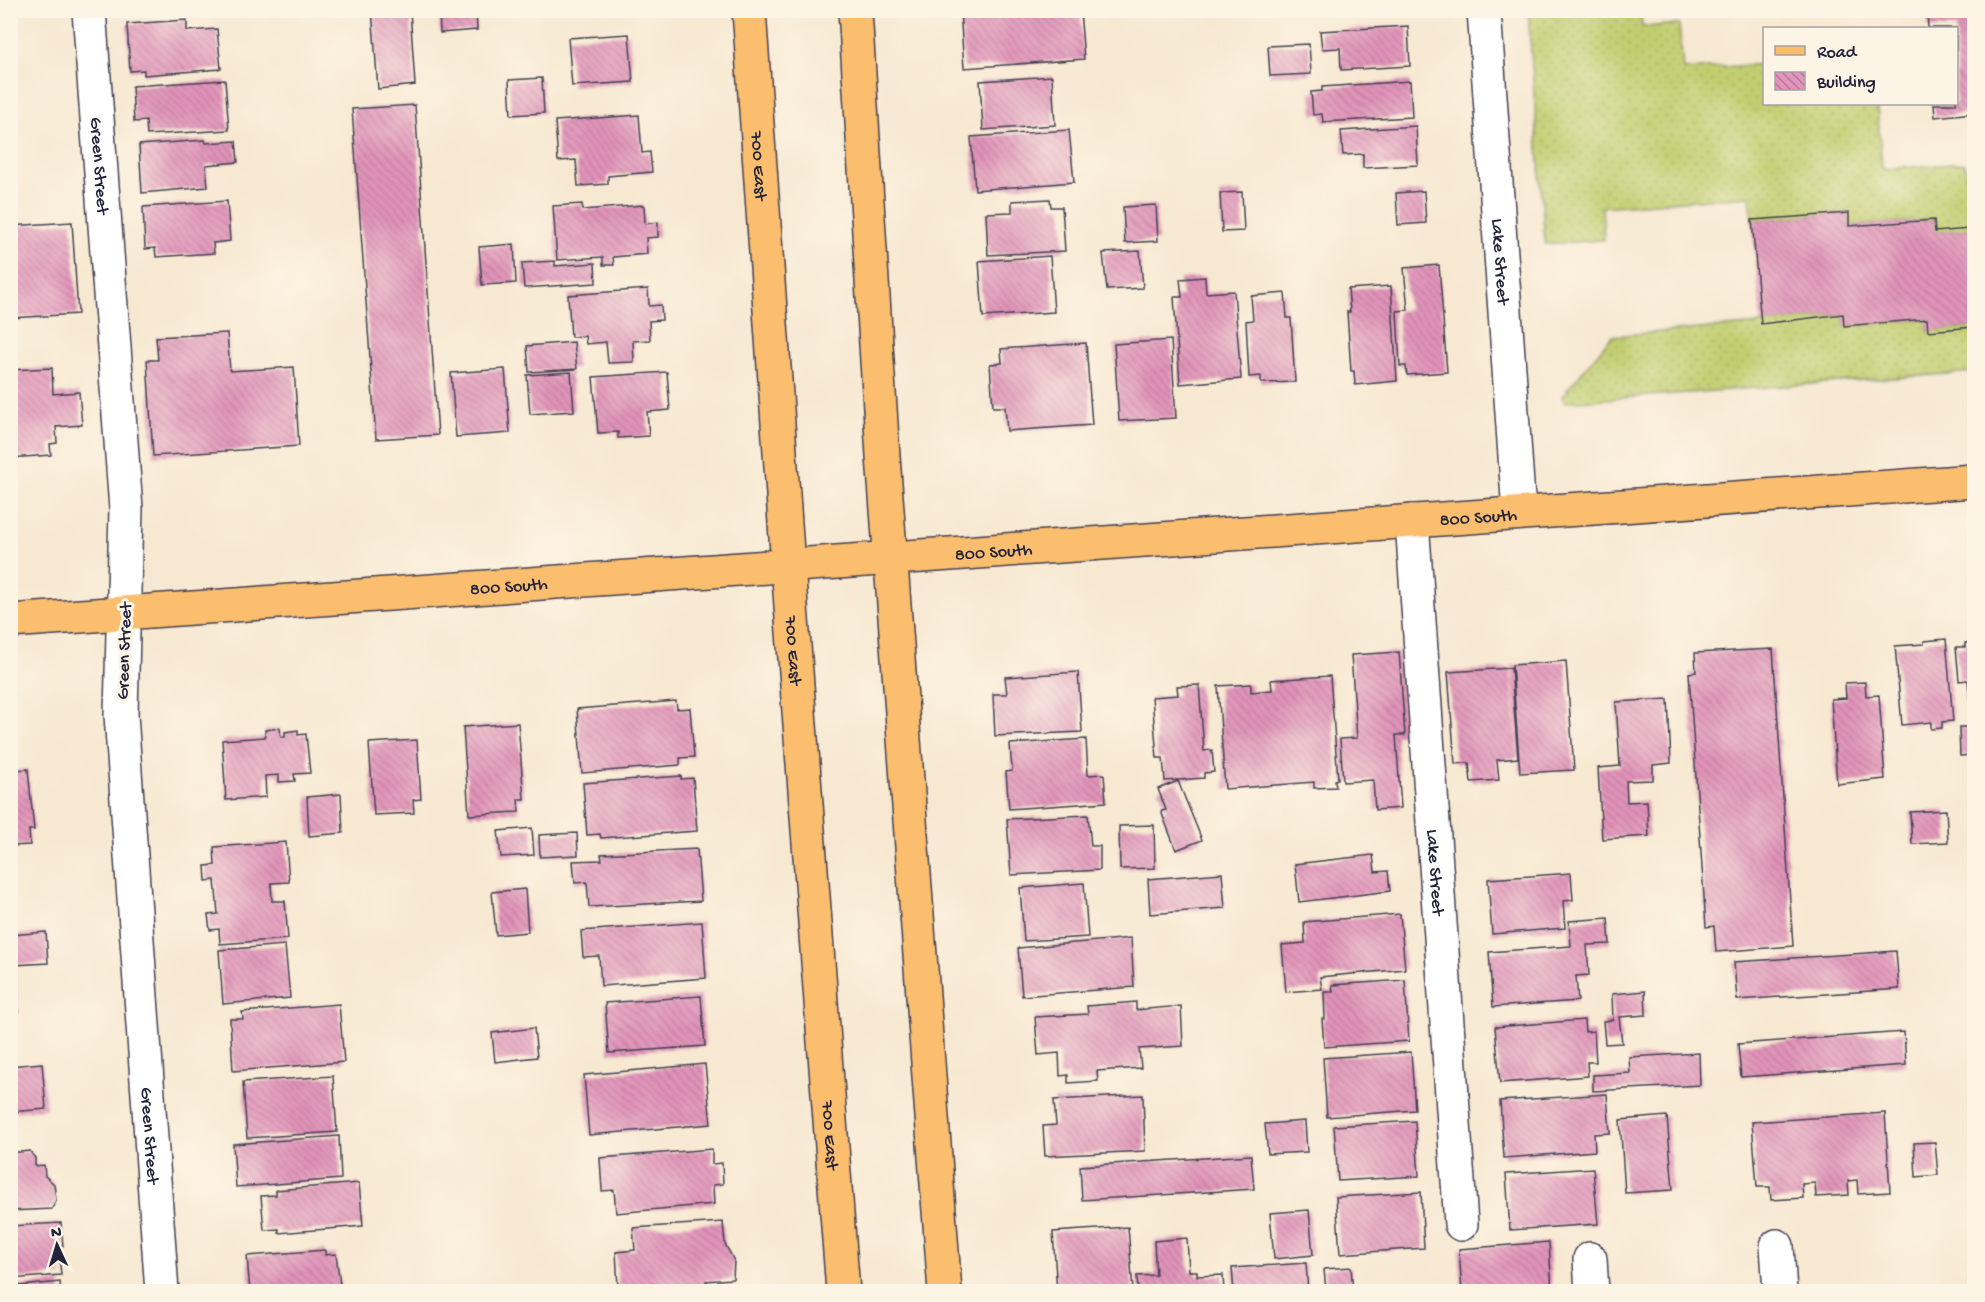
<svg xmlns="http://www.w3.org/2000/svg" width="1985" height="1302" font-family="'Gochi Hand',sans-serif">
	<defs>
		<pattern id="grass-dots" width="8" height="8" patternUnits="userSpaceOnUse" patternTransform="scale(1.5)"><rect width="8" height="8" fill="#c1ce6f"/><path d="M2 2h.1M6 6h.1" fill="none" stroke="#a6b161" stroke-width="1.8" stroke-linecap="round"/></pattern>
		<pattern id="building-back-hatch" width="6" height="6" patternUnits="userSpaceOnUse" patternTransform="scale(1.5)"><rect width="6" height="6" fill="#e294ba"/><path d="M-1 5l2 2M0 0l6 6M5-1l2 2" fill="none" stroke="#b77898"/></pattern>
	</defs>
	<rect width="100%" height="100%" fill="#fcf5e5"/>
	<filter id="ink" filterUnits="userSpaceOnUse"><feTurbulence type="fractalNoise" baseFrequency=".0167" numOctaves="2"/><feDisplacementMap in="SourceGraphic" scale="12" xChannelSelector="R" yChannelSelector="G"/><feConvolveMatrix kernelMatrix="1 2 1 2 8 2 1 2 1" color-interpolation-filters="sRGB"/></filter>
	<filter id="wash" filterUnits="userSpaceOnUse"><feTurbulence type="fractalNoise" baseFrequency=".008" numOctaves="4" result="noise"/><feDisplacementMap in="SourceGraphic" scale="24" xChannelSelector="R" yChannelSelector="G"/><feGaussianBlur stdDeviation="1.35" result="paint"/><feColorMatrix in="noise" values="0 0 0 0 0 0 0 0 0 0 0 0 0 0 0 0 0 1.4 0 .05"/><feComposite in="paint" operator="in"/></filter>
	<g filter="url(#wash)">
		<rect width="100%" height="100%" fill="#f7e8d1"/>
		<path fill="url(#grass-dots)" stroke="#727855" stroke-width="1.5" d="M1528,11H1641L1642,27L1679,24L1683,70L1764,64V104H1877L1882,169L1965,163L1969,229L1935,232L1934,220L1849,226L1848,213L1752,220L1750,196L1602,207L1604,240L1545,244Z
			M1843,314L1845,326L1927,319L1928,331L1974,327V372L1565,402L1562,396L1612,336L1761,324Z"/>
		<g id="blocks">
			<path fill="url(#building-back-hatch)" d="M372,10H410L415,85L378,89Z
				M439,10H476L477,30L440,33Z
				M960,10H1080L1084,59L964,68Z
				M1927,10H1974V113L1935,117L1934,104H1956V28H1928Z
				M187,20V31L217,29L221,69L144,75V70L130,71L127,24Z
				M1408,26L1410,66L1341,70L1340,48L1322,49L1320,31Z
				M629,34L633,82L572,86L568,38Z
				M1309,44L1311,74L1270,76L1268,46Z
				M1052,76L1055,125L983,130L980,81Z
				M542,78L544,113L511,115L509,80Z
				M225,80L229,130L147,135L146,121L134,122L132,86Z
				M1410,81L1412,117L1323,122L1322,114L1313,115L1311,92L1322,91V87Z
				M415,105L438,435L376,439L352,109Z
				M639,115L642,153L650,152L652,172L608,176V184L578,186L576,160L558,161L555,121Z
				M1416,126L1418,165L1363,168V154L1343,155L1341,131Z
				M1069,130L1074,182L975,190L971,137Z
				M205,140L206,143L236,141L238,162L206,165L208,187L142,193L139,145Z
				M1424,191L1426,223L1398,225L1396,193Z
				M1242,192L1244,231L1222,232L1220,193Z
				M1050,199L1051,207H1062L1065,251L988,255L986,213L1012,212V201Z
				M227,201L230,241L213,243L214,253L156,257L155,248L145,249L143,207Z
				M582,204L583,210L644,205L645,224L658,222V237L646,238L647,254L613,257L614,265H603V257L557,260L553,206Z
				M1156,205L1158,241L1125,243L1123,207Z
				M1849,213V226L1934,220L1935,232L1969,229L1974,226V327L1928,331L1927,319L1844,326L1843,314L1761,324L1752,220Z
				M72,222L78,314L10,318V226Z
				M514,244L516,283L482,285L479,247Z
				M1140,251L1143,288L1107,290L1103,253Z
				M1050,256L1054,312L983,317L979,261Z
				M555,261V266L595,263L596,283L524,288L522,263Z
				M1439,265L1447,372L1407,375L1406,366H1400L1397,311L1408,310L1404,268Z
				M1205,277L1206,293L1234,291L1241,379L1180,384L1174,297H1182L1180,279Z
				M1391,286L1397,381L1355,385L1354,371H1351L1347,312H1350L1348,289Z
				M648,289L649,306L661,305L662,320L649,321L650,340L633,341L634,362L608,363L606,342L586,344L585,336L571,337L568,295Z
				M1285,293L1287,318H1291L1295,382L1261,383V376L1249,377L1246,321L1253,320L1251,296Z
				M227,333L230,371L294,367L299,446L153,456L147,360H158L156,337Z
				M1171,340L1176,418L1119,421L1114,344Z
				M574,342L577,369L529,372L527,346Z
				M1086,343L1092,425L1007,431L1005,407H993L990,364L1002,363L1001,349Z
				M52,368L53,394L79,392L82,425L56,427L57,443L50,444L51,455L10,458V370Z
				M505,369L510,433L456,437L451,373Z
				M571,372L574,411L530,414L527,375Z
				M667,372L670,410L647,412L649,436L618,438V432L598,433L593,377Z
				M1946,639L1953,721L1942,722V728L1931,729V722L1902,725L1895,646L1924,644V641Z
				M1974,642V703L1970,704L1968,680L1959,681L1956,647H1965V643Z
				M1773,649L1793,946L1716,952L1714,926L1706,927L1689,673L1696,672L1695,653Z
				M1399,652L1405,735H1396L1401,808L1375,810L1373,780L1343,782L1340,739L1357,738L1351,655Z
				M1566,661L1574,770L1520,773L1512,665Z
				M1511,668L1518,758L1497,760L1499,780L1471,782L1469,763L1455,764L1448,672Z
				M1078,672L1082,732L995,736L993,694H1007L1005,677Z
				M1330,676L1338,779L1335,780L1336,787L1314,788V782L1225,789L1218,686L1251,684V692L1272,690L1271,680Z
				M1865,682L1866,696L1879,695L1885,779L1837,784L1831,699L1846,698L1845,683Z
				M1199,685L1204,751L1212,750L1214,772L1204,773V778L1165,781L1163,758H1157L1152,697L1178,695L1177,686Z
				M1668,699L1671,763L1653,765V780L1626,781L1627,802L1647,801L1649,836L1602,839L1598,768L1620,766L1616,702Z
				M676,701L677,709L690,708L694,757L680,758V765L582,773L577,709Z
				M518,723L524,799H518L519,812L469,815L463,727Z
				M1959,727H1974V755L1960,756Z
				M280,728L281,737H285V732L298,730V735L306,734L310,773L294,774L295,781L279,782V775L265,776L266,797L226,800L222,740L265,737V730Z
				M1086,739L1088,775L1104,774L1106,802L1009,809L1006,772L1012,771L1010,744Z
				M417,740L421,799L413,800L414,813L374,815L369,743Z
				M10,761H14L15,770L28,769L34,830H29L30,845L10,846Z
				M681,776V779L693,778L697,831L601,838L600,834L587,835L583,783Z
				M1178,781L1202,840L1176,850L1161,811L1166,810L1158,789Z
				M341,794L343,833L309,836L307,797Z
				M1946,810L1948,842L1912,844L1910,812Z
				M1088,815L1091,846H1100V870L1011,875L1007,819Z
				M1154,825L1155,868L1120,869L1119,826Z
				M532,828L534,855L501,857L498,831Z
				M577,833L578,855L540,857L539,835Z
				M286,842L289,882L271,883L272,901H285L288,939L220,944L219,929L210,930L208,915L218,914L215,880L206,881L205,866L215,865L214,847Z
				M697,849L701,901L589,907L587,882L575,883L573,861L602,860L601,854Z
				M1373,855L1375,872L1388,871L1390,891L1299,902L1295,864Z
				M1222,873L1225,908L1150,914L1148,879Z
				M1571,873L1573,900L1563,901L1565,928L1492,934L1488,879Z
				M1084,883L1088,937L1024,941L1020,888Z
				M525,889L528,932L496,935L492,892Z
				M1400,914L1405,969L1320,977L1322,989L1286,992L1282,945L1305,943L1304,922Z
				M1608,918L1610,944L1587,945L1589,975L1576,976L1578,1001L1493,1007L1489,952L1571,946L1569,921Z
				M702,922L706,978L601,986L599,956L583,957L581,931Z
				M46,932L48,963L15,965L18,1012L10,1013V935Z
				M1131,938L1134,987L1022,996L1018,948Z
				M285,945L290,998L223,1004L219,950Z
				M1896,951L1899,989L1737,1000L1734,962Z
				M1405,980L1409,1041L1324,1047L1322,1019H1325L1324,992H1333L1332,985Z
				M1645,991L1646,1015L1619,1017L1622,1043L1605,1044L1603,1021L1613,1020L1612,994Z
				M701,996L705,1046L609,1053L605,1003Z
				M1136,1002V1010L1181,1006L1183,1046L1139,1049L1141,1068L1097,1071L1098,1081L1068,1083V1075L1060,1076L1059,1053L1038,1055L1035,1017L1088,1014L1087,1006Z
				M339,1004L344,1062L233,1071L230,1019H243L242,1012Z
				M1584,1020L1585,1032L1594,1031L1596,1062H1587L1588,1076L1500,1083L1495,1027Z
				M534,1028L537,1057L495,1062L492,1033Z
				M1904,1032L1906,1065L1741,1077L1738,1044Z
				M1411,1052L1415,1110L1327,1117L1323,1058Z
				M1699,1053L1700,1085L1593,1091V1075L1630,1073L1629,1057Z
				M42,1063L46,1109L10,1112V1066Z
				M705,1064L711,1124L589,1135L584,1075Z
				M333,1076L337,1132L247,1138L243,1082Z
				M1607,1094L1610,1133L1594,1134L1595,1151L1504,1158L1500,1101Z
				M1143,1095L1145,1151L1045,1156L1043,1126L1056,1125L1054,1100Z
				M1885,1113L1890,1192L1858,1194L1857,1180L1848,1181L1849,1195L1816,1197L1815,1183L1802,1184L1803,1198L1771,1200L1770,1187H1757L1752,1122Z
				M1667,1116L1673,1190L1625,1193L1620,1120Z
				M1305,1121L1307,1152L1268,1154L1265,1124Z
				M1415,1121L1419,1176L1338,1181L1334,1126Z
				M339,1136L341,1179L236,1187L233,1144Z
				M1935,1142L1938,1175L1916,1177L1914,1143Z
				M712,1149V1164L722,1163L723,1184L713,1185L714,1204L616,1213L614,1190L602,1191L600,1158Z
				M30,1151L35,1158V1166L44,1165L45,1176L54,1184L56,1200L52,1209L10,1211V1153Z
				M1251,1155L1254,1189L1082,1200L1080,1166Z
				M1593,1168L1598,1224L1510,1230L1506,1174Z
				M359,1183L363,1226L279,1233V1229L264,1230L261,1196L276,1195V1190Z
				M1421,1192L1424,1248L1340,1254L1336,1197Z
				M1309,1210L1313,1255L1274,1259L1270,1213Z
				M723,1222L725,1244L734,1261L733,1279L706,1281L707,1292H654V1284L618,1287L616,1252L635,1250L633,1228Z
				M61,1223L63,1246H58L61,1275L10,1279V1226Z
				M1128,1227L1133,1291L1057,1292L1053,1232Z
				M1187,1238L1189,1271H1197V1276L1223,1275L1224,1292H1138L1137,1276L1156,1275L1154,1241Z
				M1549,1242L1552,1292H1462L1459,1249Z
				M325,1250V1255L336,1254L341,1292H250L247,1256Z
				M1306,1263L1308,1292H1234L1232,1268Z
				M1351,1267L1353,1292H1326L1324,1269Z
				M60,1282L61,1292H10V1287Z"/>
		</g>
	</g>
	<g filter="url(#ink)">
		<use href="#blocks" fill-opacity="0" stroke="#424052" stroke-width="1.5"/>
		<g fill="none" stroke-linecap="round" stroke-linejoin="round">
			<defs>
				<g id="minor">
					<path id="s1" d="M89,10L126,509L121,715L162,1292"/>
					<path id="s2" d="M1484,10L1519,513"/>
					<path id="s3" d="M1412,521L1461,1224"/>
					<path d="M1777,1246L1780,1292"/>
					<path d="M1590,1259L1592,1292"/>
				</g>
				<g id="major">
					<path id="s4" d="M749,10L788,566L843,1292"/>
					<path d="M855,10L883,456L945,1292"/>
					<path id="s5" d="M10,621L1974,481"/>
				</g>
			</defs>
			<use href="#minor" stroke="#424052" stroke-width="36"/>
			<use href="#major" stroke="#424052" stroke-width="36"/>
			<use href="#minor" stroke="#fff" stroke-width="33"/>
			<use href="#major" stroke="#fbbd6e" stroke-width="33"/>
		</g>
	</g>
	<g text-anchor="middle" stroke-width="6" stroke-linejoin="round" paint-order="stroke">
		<g font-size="18" fill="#22223b" stroke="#fcf5e5">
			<text dy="6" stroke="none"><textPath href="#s1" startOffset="156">Green Street</textPath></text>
			<text dy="6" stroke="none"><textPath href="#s4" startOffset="156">700 East</textPath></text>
			<text dy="6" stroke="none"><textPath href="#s2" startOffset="252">Lake Street</textPath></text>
			<text dy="6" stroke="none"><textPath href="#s5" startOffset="1472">800 South</textPath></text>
			<text dy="6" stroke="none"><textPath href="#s5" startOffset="986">800 South</textPath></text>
			<text dy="6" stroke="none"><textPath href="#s5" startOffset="500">800 South</textPath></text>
			<text transform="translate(123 651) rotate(-88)" y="6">Green Street</text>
			<text dy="6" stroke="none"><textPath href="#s4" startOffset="642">700 East</textPath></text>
			<text dy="6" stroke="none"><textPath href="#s3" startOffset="352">Lake Street</textPath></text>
			<text dy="6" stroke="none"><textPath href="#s1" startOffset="1128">Green Street</textPath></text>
			<text dy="6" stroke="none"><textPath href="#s4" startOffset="1128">700 East</textPath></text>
		</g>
	</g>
	<rect width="1985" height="1302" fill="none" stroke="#fcf5e5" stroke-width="36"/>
	<rect x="1763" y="27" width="195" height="78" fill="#fcf5e5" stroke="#a5a1a1" stroke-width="1.5"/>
	<rect x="1775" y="46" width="30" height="9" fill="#fbbd6e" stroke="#a5a1a1" stroke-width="1.5"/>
	<text x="1817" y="57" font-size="18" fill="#22223b">Road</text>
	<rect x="1775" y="72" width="30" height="18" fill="url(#building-back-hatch)" stroke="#a5a1a1" stroke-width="1.5"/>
	<text x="1817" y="87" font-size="18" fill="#22223b">Building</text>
	<g transform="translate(57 1245) rotate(356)" stroke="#fcf5e5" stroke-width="4.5" paint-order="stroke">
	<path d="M0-4.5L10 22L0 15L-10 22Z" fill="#22223b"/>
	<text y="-9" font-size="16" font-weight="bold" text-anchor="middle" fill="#22223b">N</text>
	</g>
</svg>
